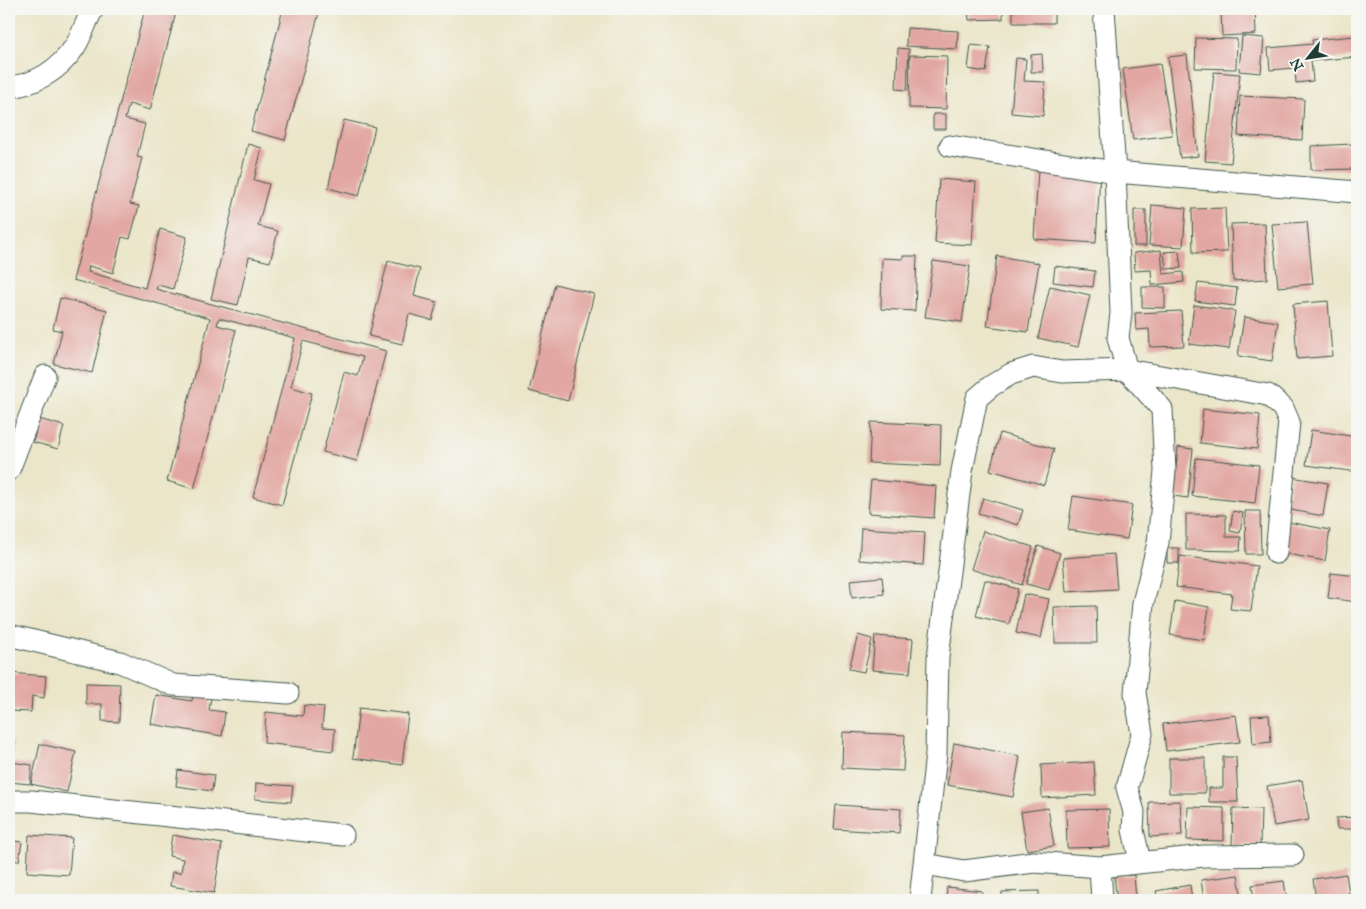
<svg xmlns="http://www.w3.org/2000/svg" width="1366" height="909" font-family="'IM FELL Great Primer',serif">
	<rect width="100%" height="100%" fill="#f6f6f2"/>
	<filter id="ink" filterUnits="userSpaceOnUse"><feTurbulence type="fractalNoise" baseFrequency=".02" numOctaves="2"/><feDisplacementMap in="SourceGraphic" scale="10" xChannelSelector="R" yChannelSelector="G"/><feConvolveMatrix kernelMatrix="1 2 1 2 8 2 1 2 1" color-interpolation-filters="sRGB"/></filter>
	<filter id="wash" filterUnits="userSpaceOnUse"><feTurbulence type="fractalNoise" baseFrequency=".0096" numOctaves="4" result="noise"/><feDisplacementMap in="SourceGraphic" scale="20" xChannelSelector="R" yChannelSelector="G"/><feGaussianBlur stdDeviation="1.12" result="paint"/><feColorMatrix in="noise" values="0 0 0 0 0 0 0 0 0 0 0 0 0 0 0 0 0 1.4 0 .05"/><feComposite in="paint" operator="in"/></filter>
	<g filter="url(#wash)">
		<rect width="100%" height="100%" fill="#ebe6c9"/>
		<g id="blocks">
			<path fill="#e2a7a2" d="M145,9H177L150,110L129,104L125,119L145,124L137,157L142,158L130,204L139,206L130,239L122,237L113,273L89,266L88,272L145,288L160,229L187,237L173,289L158,285L156,289L386,351L357,461L323,452L344,372L358,376L363,357L303,341L291,387L312,393L282,505L253,497L295,338L219,318L217,325L236,330L194,489L167,481L210,318L73,280Z
				M283,9H320L285,140L251,131Z
				M968,9H1003V19L969,20Z
				M1013,9H1054V23H1013Z
				M1253,9H1255L1256,34L1222,36L1221,10Z
				M907,28L958,31L957,49L906,46Z
				M1242,36L1264,38L1261,73L1239,71Z
				M1355,36L1357,57L1311,61L1313,81L1296,83L1295,68L1270,70L1268,48L1313,44L1312,40Z
				M1196,38L1237,39L1236,69L1195,68Z
				M971,45L990,47L986,72L968,69Z
				M898,48L909,49L907,90L896,89Z
				M1042,54L1043,72H1031V55Z
				M910,55L947,56L946,109L909,108Z
				M1187,55L1198,156L1180,158L1168,57Z
				M1016,58L1026,59L1024,81L1045,82L1043,116L1011,113Z
				M1160,64L1172,135L1133,140L1123,69Z
				M1214,72L1240,74L1231,163L1205,161Z
				M1240,96L1304,99L1302,140L1238,136Z
				M933,114H946V129H933Z
				M344,120L375,127L359,196L328,188Z
				M248,144L262,148L254,180L269,184L258,226L278,231L270,262L249,257L238,305L211,299Z
				M1353,144L1354,169L1311,170V146Z
				M1038,170L1100,174L1096,243L1034,239Z
				M939,179L976,182L972,245L935,243Z
				M1152,205L1186,208L1183,247L1149,245Z
				M1225,208L1227,252L1193,253L1192,209Z
				M1134,210H1146V246H1134Z
				M1307,222L1313,284L1278,287L1272,224Z
				M1265,223L1267,279L1233,281L1231,224Z
				M1161,250L1163,274L1183,272L1184,282L1152,285L1151,270L1135,271L1134,253Z
				M1179,251L1181,268L1166,269L1164,252Z
				M903,256H917L915,311L881,309L882,258L903,259Z
				M997,256L1039,263L1028,332L987,326Z
				M388,261L420,269L414,296L437,302L432,320L409,314L402,344L369,336Z
				M933,261L970,266L962,322L925,317Z
				M1055,266L1095,271L1093,287L1053,282Z
				M1198,283L1237,288L1235,306L1195,301Z
				M555,284L594,294L568,401L529,391Z
				M1050,286L1090,295L1078,347L1038,338Z
				M1142,287H1165V308L1142,307Z
				M60,298L107,310L92,373L54,364L62,331L53,329Z
				M1328,301L1332,356L1297,359L1293,304Z
				M1194,305L1235,311L1229,349L1189,344Z
				M1181,311L1184,346L1150,347L1149,329L1136,330L1135,313Z
				M1244,317L1278,322L1272,361L1238,356Z
				M1203,409L1260,415L1257,449L1200,443Z
				M39,419L64,426L58,449L33,442Z
				M871,422L941,425L940,466L869,463Z
				M1311,430L1357,437V472L1306,465Z
				M1000,433L1054,449L1044,485L990,470Z
				M1178,447L1193,449L1188,498L1173,496Z
				M1196,458L1259,465L1255,503L1192,496Z
				M1291,477L1328,483L1323,516L1286,509Z
				M871,480L936,486L934,518L868,513Z
				M1073,496L1132,505L1127,539L1068,530Z
				M983,498L1023,510L1018,525L978,513Z
				M1233,511L1243,513L1240,533L1230,531Z
				M1245,511H1260L1261,554H1246Z
				M1186,514L1226,515V537H1241L1240,551L1186,550Z
				M1288,522L1330,530L1325,561L1282,553Z
				M861,528L925,532L923,565L859,560Z
				M983,531L1033,547L1022,585L971,569Z
				M1038,546L1060,553L1049,590L1026,584Z
				M1167,548H1179V563H1167Z
				M1114,554L1117,589L1066,592L1063,558Z
				M1180,556L1257,566L1251,611L1230,609L1232,594L1176,587Z
				M1331,573L1357,576V602L1328,598Z
				M882,577L884,594L852,598L850,580Z
				M985,580L1018,589L1009,624L976,616Z
				M1024,594L1049,599L1041,638L1016,633Z
				M1175,601L1209,607L1204,640L1170,635Z
				M1096,606L1097,643H1055L1054,607Z
				M858,635L872,639L864,672L849,669Z
				M875,636L913,639L910,673L872,670Z
				M9,673L46,676L44,698L32,696L31,712L10,711L12,694H9Z
				M86,683L120,684L119,722L102,721V704H86Z
				M194,688L212,691L209,710L225,712L222,736L151,724L156,695L192,701Z
				M304,705L324,707L322,728L335,729L333,751L264,743L266,712L303,716Z
				M359,708L408,714L402,765L353,758Z
				M1236,715L1240,742L1166,751L1163,724Z
				M1269,715L1271,742L1253,744L1251,716Z
				M843,732L905,735L903,771L842,768Z
				M9,742H13L11,762L32,765L30,784L9,782Z
				M954,743L1020,756L1013,797L947,785Z
				M40,744L76,752L67,792L31,784Z
				M1223,757H1236L1238,802H1209V788H1223Z
				M1169,758H1205V793H1169Z
				M1094,762L1096,795L1042,798L1041,765Z
				M178,770L214,775L212,791L176,786Z
				M1302,780L1309,820L1274,826L1267,786Z
				M256,783L293,786L291,802L255,799Z
				M1180,801L1182,835L1150,837L1149,802Z
				M836,805L901,809L899,833L834,829Z
				M1188,807L1224,808V841L1187,840Z
				M1048,808L1054,846L1027,850L1021,812Z
				M1233,808L1261,809L1260,845H1232Z
				M1109,809L1110,847L1067,848L1066,810Z
				M1357,817V829H1337L1336,818Z
				M29,835L72,838L69,875L27,872Z
				M172,835L222,844L214,893L170,886L172,872L181,873L183,859L169,856Z
				M13,841L22,842L19,861L10,860Z
				M1346,874L1350,900H1316L1313,879Z
				M1134,875L1136,900H1117L1114,876Z
				M1238,875L1242,900H1204L1201,880Z
				M1284,881L1287,900H1254L1252,885Z
				M1190,885L1192,900H1158L1156,891Z
				M947,887L982,891L981,900H946Z
				M1039,891V900H1002V892Z"/>
		</g>
	</g>
	<g filter="url(#ink)">
		<use href="#blocks" fill-opacity="0" stroke="#3e564a" stroke-width="1"/>
		<g fill="none" stroke-linecap="round" stroke-linejoin="round">
			<defs>
				<path id="minor" d="M1104,9L1115,172L1121,313L1118,338L1127,370L1162,409L1165,471L1158,543L1143,603L1135,693L1142,734L1127,788L1134,812L1133,830L1140,861
					M9,87C35,85 59,70 74,48C82,36 86,21 93,9
					M950,146L1115,172L1357,192
					M9,470L45,376
					M9,635L120,662L173,685L288,693
					M9,801H31L343,835
					M925,864L964,871L1034,862L1100,867L1204,856L1293,855
					M1100,867L1102,900
					M920,900L936,754L938,657L962,471L977,398L991,386L1011,374L1033,367L1062,372L1127,370L1268,395L1283,408L1289,422L1276,553"/>
			</defs>
			<use href="#minor" stroke="#3e564a" stroke-width="23"/>
			<use href="#minor" stroke="#fff" stroke-width="21"/>
		</g>
	</g>
	<rect width="1366" height="909" fill="none" stroke="#f6f6f2" stroke-width="30"/>
	<g transform="translate(1308 58) rotate(240)" stroke="#f6f6f2" stroke-width="4" paint-order="stroke">
	<path d="M0-4L9 19L0 12L-9 19Z" fill="#1f3d34"/>
	<text y="-8" font-size="14" font-weight="bold" text-anchor="middle" fill="#1f3d34">N</text>
	</g>
</svg>
